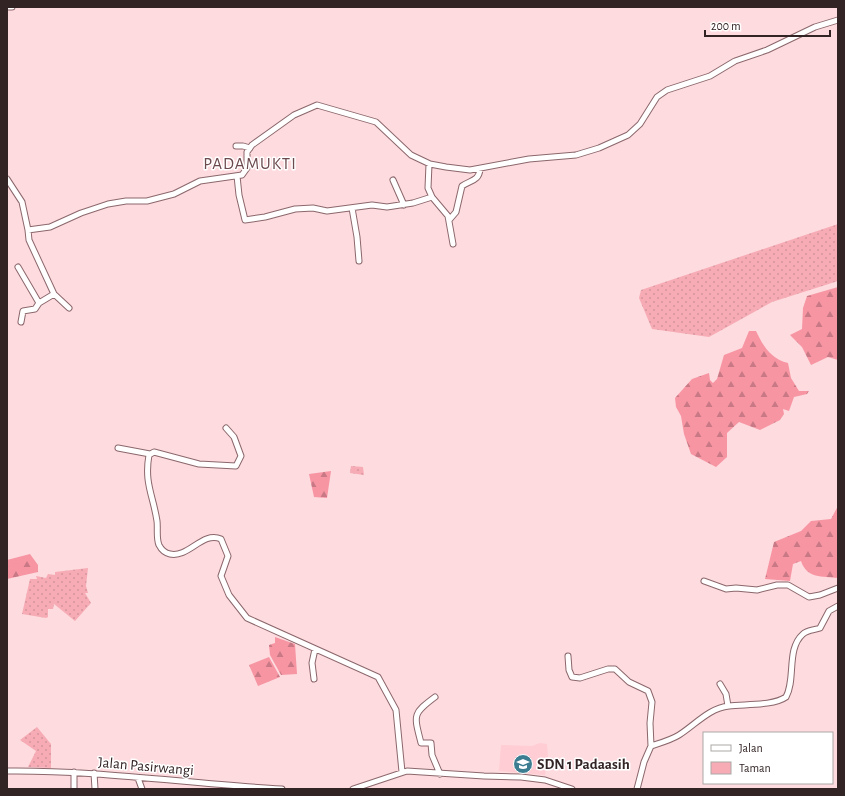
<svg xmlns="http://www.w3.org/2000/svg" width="845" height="796" font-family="'Alegreya Sans',sans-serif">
	<defs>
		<pattern id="green-dots" width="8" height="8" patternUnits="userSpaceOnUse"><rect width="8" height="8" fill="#f7acb5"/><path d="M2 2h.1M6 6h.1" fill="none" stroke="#d4949c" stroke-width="1.8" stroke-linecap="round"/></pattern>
		<pattern id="forest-firs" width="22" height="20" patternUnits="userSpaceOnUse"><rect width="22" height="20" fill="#f795a3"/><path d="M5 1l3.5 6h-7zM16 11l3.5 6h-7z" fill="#c97985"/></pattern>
	</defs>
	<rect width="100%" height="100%" fill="#fddbdf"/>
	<path fill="#ffcdd3" d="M540,743L547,744L548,757L545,775L499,771L501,745L532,746Z"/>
	<path fill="url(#green-dots)" d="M838,224V281L772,302L709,337L652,329L639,298L641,290Z
		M351,466L363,467L364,475L350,473Z
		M88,568L86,586L88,593H85L91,603L75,621L54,604L53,609H48V617L46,618L22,614L30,579H37L36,576L46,578L48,574L55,575V572Z
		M37,727L51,744V768L28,767L36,751L20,740Z"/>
	<path fill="url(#forest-firs)" d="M838,287V360L828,357L811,365L802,347L790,335L802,329L803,308L807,296Z
		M749,331H756C763,346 771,359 788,363L791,378L799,391H809L807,394L794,397L789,411L783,409L784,414L780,420L760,430L739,422L727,433V457L716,467L691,454L684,434L681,416L676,407L675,398L692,379L709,373L710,380L713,383L717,379L724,355L742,348Z
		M331,471L327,498L314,497L309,474Z
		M838,506V578C822,576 807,579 801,561L793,564L790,581L765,579L774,542L801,531L811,521L831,519Z
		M30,554L38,565V572L7,579V560Z
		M275,637L295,644L297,674L281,675L270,655L269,645L275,643Z
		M269,657L280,677L258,686L249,665Z"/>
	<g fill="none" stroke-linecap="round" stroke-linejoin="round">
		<defs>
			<path id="minor" d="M7,7H12
				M236,146H243L250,148
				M429,164L428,188L432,197L448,216L453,244
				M237,176L239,195L245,220L265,217L295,209L313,208L327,211L372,205L387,207L413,203L432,197
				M7,179L22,202L28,230L50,227L81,213L108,204L126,201H147L174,194L200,181L242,175L247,168V152L252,145L294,115L317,105L376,122L411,155L430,164L446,167L470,170L529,159L576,155L599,148L628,135L640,124L657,97L667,90L710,76L735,61L767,50L815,27L838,20
				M393,180L404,205
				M352,208L357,237L359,261
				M450,219L456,212L462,186C471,180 479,181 480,169
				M28,230L29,240L54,294L69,308
				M18,267L39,303
				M21,322L23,311L35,309L39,303L54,294
				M226,428L234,437L241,456L236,466L199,464L154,452L149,455C144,483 153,495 157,521C158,528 156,538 159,545C161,549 165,553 170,554C189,558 202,531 221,539L228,556L221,576L229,595L247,618L378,677L396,710L402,772
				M118,448L150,454
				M704,581L726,589L736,588L757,590L777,585H788L809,597L820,595L838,588
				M568,656L569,670L572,677L580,678L608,669H615L629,682L648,691L652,702L650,723L651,746
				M314,679L312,663L315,649
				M720,684L726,694L728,706
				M435,697C412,714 414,715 421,743H431L432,755L440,774
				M7,771C99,770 190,784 282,789
				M74,772V789
				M94,773L95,789
				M138,778L142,789
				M353,789L407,771L484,776L521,777L545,780L572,789
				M637,789L644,762L651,746C660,743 671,740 679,735C695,725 709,708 729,706C745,704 773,706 786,697C796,679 786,649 803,634C807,630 815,630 820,628L829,611L838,606"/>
		</defs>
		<use href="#minor" stroke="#8b676b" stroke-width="7"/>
		<use href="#minor" stroke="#fff" stroke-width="5"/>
	</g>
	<defs>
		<symbol id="school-disc" viewBox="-11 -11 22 22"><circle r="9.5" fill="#3d7d91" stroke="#fff"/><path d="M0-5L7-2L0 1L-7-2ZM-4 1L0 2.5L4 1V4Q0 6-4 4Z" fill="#fff"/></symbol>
	</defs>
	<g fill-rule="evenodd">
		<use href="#school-disc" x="512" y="753" width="22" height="22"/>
	</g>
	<g text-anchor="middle" stroke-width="3" stroke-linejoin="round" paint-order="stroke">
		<g font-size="15" font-weight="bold" fill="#322324" stroke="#fff" text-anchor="start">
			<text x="537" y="769">SDN 1 Padaasih</text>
		</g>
		<g font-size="15" fill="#322324" stroke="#fff">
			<text transform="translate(146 766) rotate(5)" y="5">Jalan Pasirwangi</text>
		</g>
		<g font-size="17" letter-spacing="1" fill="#6b494d" stroke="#fff">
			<text x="250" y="169">PADAMUKTI</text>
		</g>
	</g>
	<rect width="845" height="796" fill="none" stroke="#322324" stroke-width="16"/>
	<rect x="703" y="732" width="130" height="52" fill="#ffffff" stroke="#ada7a7"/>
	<rect x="711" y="745" width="20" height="6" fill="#ffffff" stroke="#ada7a7"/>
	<text x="739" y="752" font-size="12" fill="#322324">Jalan</text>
	<rect x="711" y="762" width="20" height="12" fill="#f7acb5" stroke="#ada7a7"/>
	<text x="739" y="772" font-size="12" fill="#322324">Taman</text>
	<path d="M705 30v6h125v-6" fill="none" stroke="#322324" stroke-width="2"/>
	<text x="711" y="30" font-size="12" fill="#322324" stroke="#ffffff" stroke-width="3" paint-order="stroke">200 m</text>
</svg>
